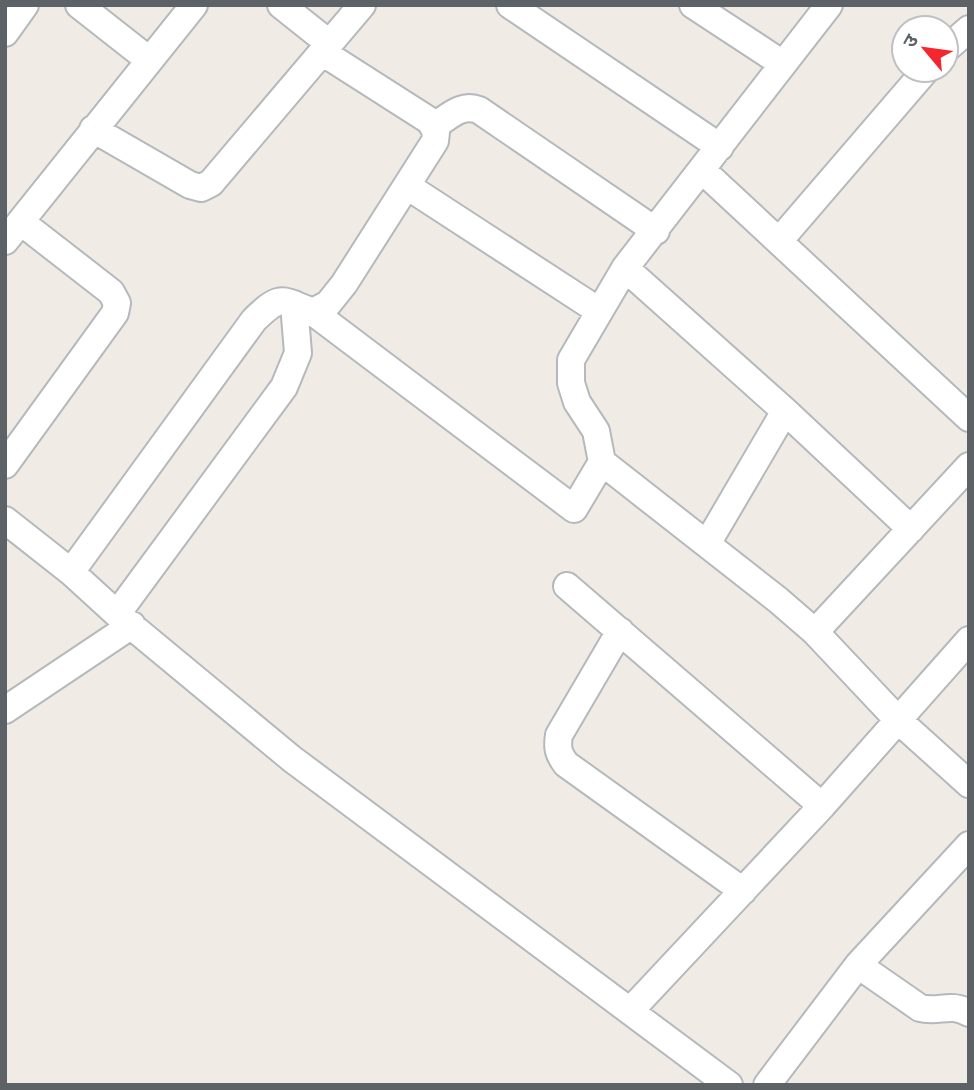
<svg xmlns="http://www.w3.org/2000/svg" width="974" height="1090" font-family="'Sofia Sans Condensed','Noto Sans Devanagari',sans-serif">
	<rect width="100%" height="100%" fill="#f0ece5"/>
	<g fill="none" stroke-linecap="round" stroke-linejoin="round">
		<defs>
			<path id="minor" d="M79,5L149,60
				M281,5L330,44
				M510,5L720,147
				M693,5L783,64
				M5,33L25,5
				M946,49L969,29
				M434,126C449,117 461,103 479,110L656,231
				M93,129L190,185L201,188L211,183L362,5
				M702,170L969,418
				M407,186L599,311
				M5,241L194,5
				M779,241L926,70
				M625,268L785,411L911,529
				M313,312L574,509L602,462L596,431L577,402L571,383V360L625,268L829,5
				M602,462L778,600L815,632L898,720L969,784
				M5,465L115,313L117,303L111,292L21,222
				M5,520L71,572L117,614L292,759L729,1085
				M707,544L785,411
				M71,572L254,320C281,294 280,299 313,312L328,304L344,284L435,141L436,132L430,121L322,52
				M567,586L822,806
				M117,614L284,387L298,353L294,304
				M620,631L559,735C557,748 558,753 566,764L743,891
				M815,632L969,466
				M5,710L132,625
				M858,965L920,1008C939,1013 950,1002 969,1013
				M630,1011L822,806L969,640
				M767,1085L858,965L969,845"/>
		</defs>
		<use href="#minor" stroke="#b5b8bc" stroke-width="30"/>
		<use href="#minor" stroke="#fff" stroke-width="26"/>
	</g>
	<rect width="974" height="1090" fill="none" stroke="#5c6266" stroke-width="14"/>
	<g transform="translate(925 49) rotate(299)"><circle r="33" fill="#ffffff" stroke="#bec0c2" stroke-width="2"/>
	<path d="M0-5L12 26L0 18L-12 26Z" fill="#f3272d"/>
	<text y="-10" font-size="19" font-weight="bold" text-anchor="middle" fill="#5c6266">उ</text>
	</g>
</svg>
